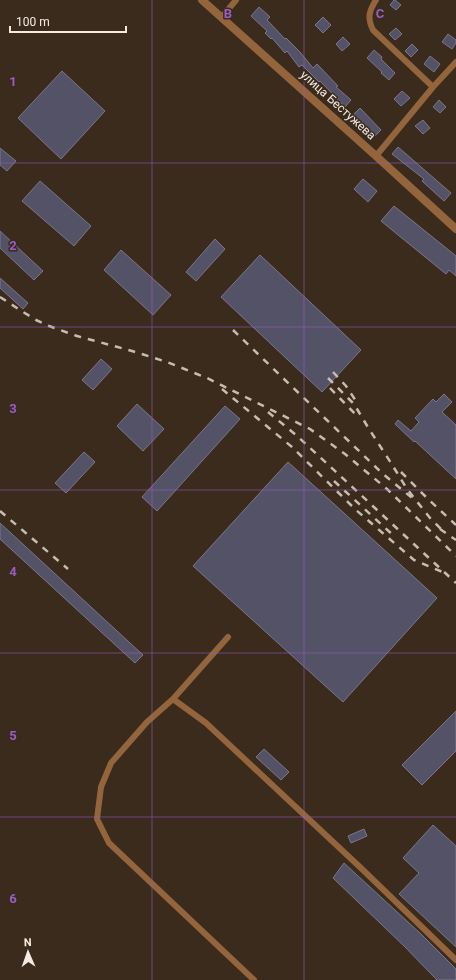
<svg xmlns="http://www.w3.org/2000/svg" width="456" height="980" font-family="Roboto,sans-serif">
	<rect width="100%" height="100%" fill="#3a2b1d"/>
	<path fill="#545266" stroke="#7a778c" d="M394,0H395L401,5L396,10L390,5Z
		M259,7L270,17L267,20L285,39L286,38L300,52L313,68L317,64L338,86L336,87L351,100L345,107L320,81L319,82L302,65L299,67L287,51L285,53L272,38L271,39L265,33L267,31L251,16Z
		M323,17L331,25L323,33L315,25Z
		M396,28L402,34L395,40L389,34Z
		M448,34L456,40V43L452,49L442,42Z
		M343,37L350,44L342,51L336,44Z
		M412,44L418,50L411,57L405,51Z
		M374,50L382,57L381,59L395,73L389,80L381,73L382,72L367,58Z
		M430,56L440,64L434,72L424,64Z
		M62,71L105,111L61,159L18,118Z
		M402,91L410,98L401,106L394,99Z
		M439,100L446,107L440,113L433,107Z
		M360,108L381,130L375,136L361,121L360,123L352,116Z
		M423,120L430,128L423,134L415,126Z
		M398,147L451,193L444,201L422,181L424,179L392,154Z
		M0,148L16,161L7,171L0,165Z
		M363,179L377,191L368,202L354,189Z
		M40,181L91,226L74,246L22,201Z
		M394,206L456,256V276L449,270L446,274L381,221Z
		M0,231L43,271L34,280L0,248Z
		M215,239L225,249L196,281L186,272Z
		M121,250L171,295L153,315L104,270Z
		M260,255L361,350L322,392L221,297Z
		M0,278L28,303L23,309L0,288Z
		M101,359L112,369L93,390L82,380Z
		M444,394L452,402L442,412L456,425V479L415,441L414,442L395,424L398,420L411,431L419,422L415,418L433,399L436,402Z
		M137,404L164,429L143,451L117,426Z
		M225,406L240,419L157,511L142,497Z
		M84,452L95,462L66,493L55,483Z
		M288,462L437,598L343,702L193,566Z
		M0,523L143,655L135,663L0,539Z
		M456,711V751L422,785L402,765Z
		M264,749L289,772L281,780L256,757Z
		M433,825L456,846V947L399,894L419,873L403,858Z
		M364,829L367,836L351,843L348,836Z
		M344,863L421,934L456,969V980H437L404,946L333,878Z"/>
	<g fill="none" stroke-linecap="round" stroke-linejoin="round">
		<path stroke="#94653c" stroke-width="6" d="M376,0C369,11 367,18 373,30L433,87
			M222,17L236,0
			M376,156L433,87L456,62
			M228,637L173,699L147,722L111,763L101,787L97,819L109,843L254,980
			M173,699L206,723L362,869L456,960"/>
		<path stroke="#94653c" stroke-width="8" d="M202,0L376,156L456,229"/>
		<path stroke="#c7bcb2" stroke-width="2.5" stroke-dasharray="7 7" stroke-linecap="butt" d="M0,297L20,310L36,320L49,326L77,336L132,351L167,362L207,378L310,429L345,454L387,489L456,556
			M233,330L383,474L417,502
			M333,372L346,386L356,401
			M328,378L354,404L369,429L391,463L407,489L430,518L444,532
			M330,388L359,418
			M222,389L292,447L356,510L414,560L445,573
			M268,412L296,435L456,583
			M401,472L427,498L456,525
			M334,481L394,536
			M0,511L68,569
			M440,529L456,540"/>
	</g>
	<path fill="none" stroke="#9a5cc8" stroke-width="1" stroke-opacity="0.55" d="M152,0V980M304,0V980M0,163H456M0,327H456M0,490H456M0,653H456M0,817H456"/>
	<g text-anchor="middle" stroke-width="3" stroke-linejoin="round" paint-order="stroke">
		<g font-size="12" fill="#f5ebe2" stroke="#3a2b1d">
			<text transform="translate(338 105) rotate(42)" y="4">улица Бестужева</text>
		</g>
	</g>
	<g font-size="13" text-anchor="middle" font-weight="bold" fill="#9a5cc8" stroke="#3a2b1d" stroke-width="3" stroke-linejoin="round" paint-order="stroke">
		<text x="228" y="18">B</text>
		<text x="380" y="18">C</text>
		<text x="13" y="86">1</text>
		<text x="13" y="250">2</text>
		<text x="13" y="413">3</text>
		<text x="13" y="576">4</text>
		<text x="13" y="740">5</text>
		<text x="13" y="903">6</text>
	</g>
	<g transform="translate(28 952) rotate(358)" stroke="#3a2b1d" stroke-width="3" paint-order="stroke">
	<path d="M0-3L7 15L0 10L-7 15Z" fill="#f5ebe2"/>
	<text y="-6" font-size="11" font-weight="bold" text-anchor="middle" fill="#f5ebe2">N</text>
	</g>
	<path d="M10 26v6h116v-6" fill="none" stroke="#f5ebe2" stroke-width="2"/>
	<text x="16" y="26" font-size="12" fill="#f5ebe2" stroke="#3a2b1d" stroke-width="3" paint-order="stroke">100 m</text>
</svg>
